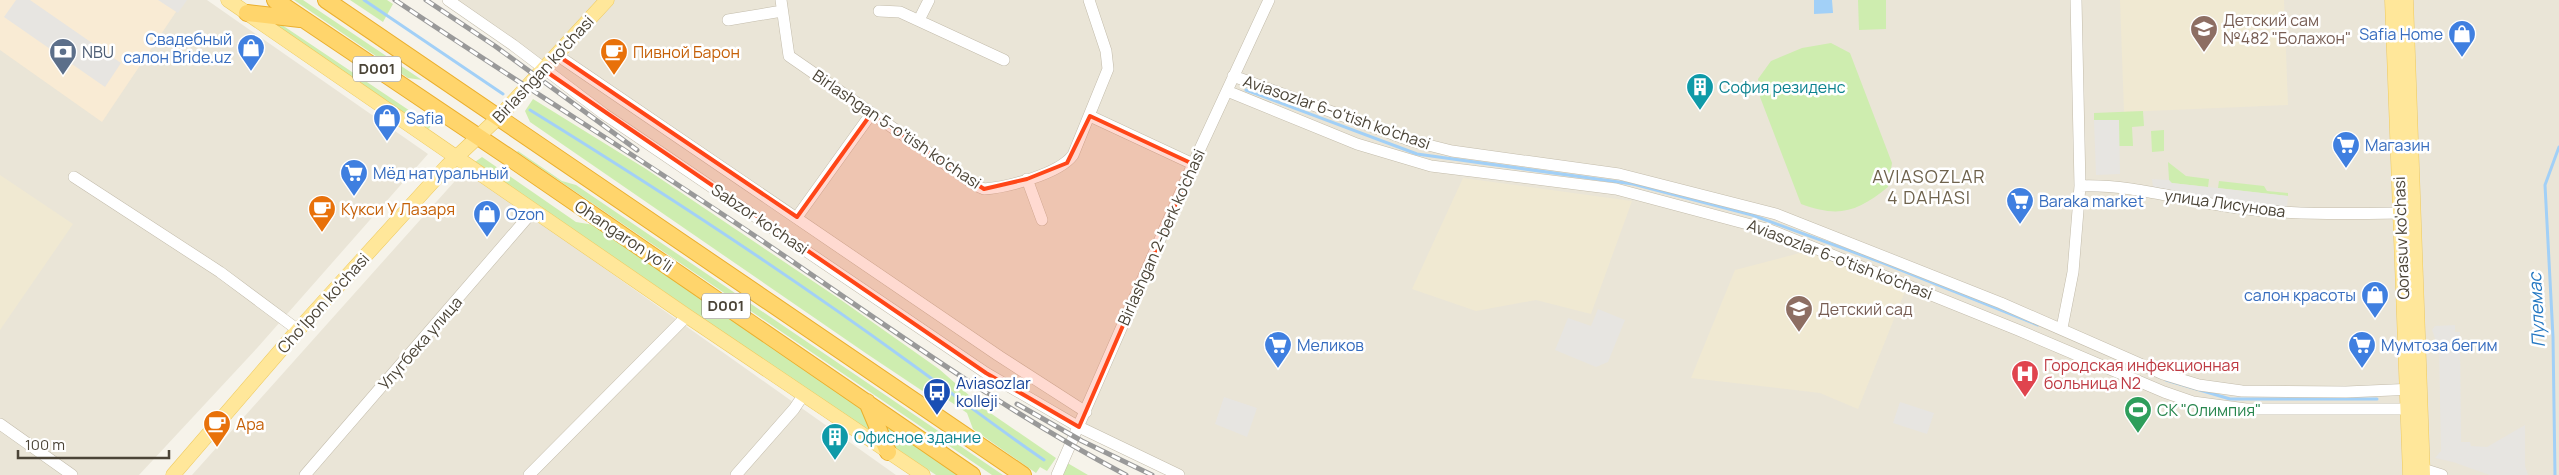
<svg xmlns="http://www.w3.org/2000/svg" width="2559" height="475" font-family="Manrope,sans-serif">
	<rect width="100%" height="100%" fill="#f6f3ea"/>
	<path fill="#eae5d7" d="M0,0H207L428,154L258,347L139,475H0Z
		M448,0H2559V475H1179L1009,387Z
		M463,172L470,173L896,475H192Z"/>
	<path fill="#f9ebd4" d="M0,0H184L102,122L0,50Z"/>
	<path fill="#f0e9d2" d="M2120,0H2284L2288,105L2124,112Z
		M0,175L73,224L0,330Z
		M1463,178L1632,201L1591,314L1536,300L1476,311L1412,289Z
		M1811,250L1906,289L1858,409L1820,393L1691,378L1735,270Z"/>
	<path fill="#ceedaf" d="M294,0H303L422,80L408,78Z
		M350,0H387L393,4L383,22Z
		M1858,0H1886V29L1859,30Z
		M270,23L282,25L431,125L429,129Z
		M1831,43L1850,53L1892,163L1888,187C1857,212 1839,218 1801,204L1760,97L1758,79L1771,61L1802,48Z
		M533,99L646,169L841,300L939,369L986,410L1056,458L1047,471L1040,467L1036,473L973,429L967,413L945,398L924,392L867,354L530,122L525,111Z
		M2143,111L2144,126L2132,127L2133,146H2119V120H2094V113Z
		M2164,130V151L2152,152L2151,131Z
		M518,151L562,181L576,185L1003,475H992L517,152Z
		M482,157L576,222L594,225L866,412L872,434L475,162Z
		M2168,162L2186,176L2209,179L2208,187L2171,183L2169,180Z
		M2219,181L2264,186L2267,191L2288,193V196L2218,188Z
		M884,423L957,475H936L891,445Z
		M1064,461L1088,475H1055Z"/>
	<path fill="#e7e5e1" d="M16,0H30L121,63L105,87L4,17Z
		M158,0H187L178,13Z
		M2094,120H2119L2120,174L2096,175Z
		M2152,179L2169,180L2172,183L2288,196L2287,208L2231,203L2153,187Z
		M1598,309L1625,320L1608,362L1596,367L1555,350L1568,318L1591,326Z
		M2455,325V332H2460L2461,442H2470L2471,446L2487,447L2525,425V466L2528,475H2490L2453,462L2435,458L2441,451L2439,350L2432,330L2435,326Z
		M1224,397L1257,408L1247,437L1215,424Z
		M1900,402L1934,413L1927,434L1893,423Z"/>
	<path fill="#a2d0f7" d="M1814,0H1832L1833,13L1814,14Z"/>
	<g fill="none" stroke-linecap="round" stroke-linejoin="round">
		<path stroke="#a2d0f7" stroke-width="3" d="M364,0L503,94
			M1246,90L1417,154L1633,184L1752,215L1886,264L2038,325
			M530,110C658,189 784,271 906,360C952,393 997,428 1044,460
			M2166,380L2230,399H2377
			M2555,475L2553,337L2545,185L2559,147"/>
		<defs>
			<path id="minor" d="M448,0L513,45L604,114L986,373L1079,427L1179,475
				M781,0L789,56L977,186L984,189C1008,187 1059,174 1073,155L1108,69L1106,51L1089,0
				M879,11L900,12L1004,60
				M728,20L782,11
				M919,20L929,0
				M557,55L999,356L1086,412
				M1233,76L1412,141L1452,151L1619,174L1776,214L2001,303L2163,374L2199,385L2242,391L2346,392L2415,389
				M1227,91L1357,144L1431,166L1616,189L1770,230L2018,330L2164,392L2193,402L2246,409H2415
				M1090,116L1193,164
				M74,177L220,272L298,330
				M1027,179L1042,220
				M2080,186C2131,184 2181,200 2231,207C2287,215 2344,214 2400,213
				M797,217L871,114
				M2062,328L2073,272L2080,186L2076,0
				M0,424L72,475
				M2423,469L2442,475
				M305,475L534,210
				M529,475L687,316
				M736,475L794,409L804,394
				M1057,475L1193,164L1269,0"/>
			<path id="major" d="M228,0L687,316L923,475
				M2392,0L2410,475
				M2406,0L2423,475
				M173,475L298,330L447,166L499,117L607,0"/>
			<path id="highway" d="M275,0L507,156L972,475
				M326,0L1023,475
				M247,13L300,19
				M867,402L888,452"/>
		</defs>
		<use href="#minor" stroke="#c3bcab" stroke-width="12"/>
		<use href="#major" stroke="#eeca5f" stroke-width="15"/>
		<use href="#highway" stroke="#ebaf2e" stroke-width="18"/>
		<use href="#minor" stroke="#fff" stroke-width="11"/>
		<use href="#major" stroke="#ffe79a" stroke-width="14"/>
		<use href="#highway" stroke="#ffd56c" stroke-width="16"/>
		<defs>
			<path id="rail" d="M395,0C515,81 638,157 758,238C879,320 997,407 1126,475
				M426,0L495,46L637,150
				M1017,404L1082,441L1152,475"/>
		</defs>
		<use href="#rail" stroke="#999" stroke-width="5"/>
		<use href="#rail" stroke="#fff" stroke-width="3" stroke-dasharray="9" stroke-linecap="butt"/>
	</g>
	<path fill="#ff4618" fill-opacity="0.2" stroke="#ff4618" stroke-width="4" stroke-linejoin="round" d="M557,55L797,217L871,114L984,189L1027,179L1067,163L1090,116L1193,164L1079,427L986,373L544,70Z"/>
	<defs>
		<symbol id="school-pin" viewBox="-11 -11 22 30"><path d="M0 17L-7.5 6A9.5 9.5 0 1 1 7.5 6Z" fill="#8d6e63" stroke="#fff"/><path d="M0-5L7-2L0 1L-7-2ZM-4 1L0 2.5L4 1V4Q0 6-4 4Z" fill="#fff"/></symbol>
		<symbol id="shop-pin" viewBox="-11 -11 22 30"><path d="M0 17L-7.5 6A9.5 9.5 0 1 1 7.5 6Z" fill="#3f7fe0" stroke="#fff"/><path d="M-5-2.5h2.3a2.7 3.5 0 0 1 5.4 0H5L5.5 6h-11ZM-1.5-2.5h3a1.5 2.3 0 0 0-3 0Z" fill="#fff"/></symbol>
		<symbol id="bank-pin" viewBox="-11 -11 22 30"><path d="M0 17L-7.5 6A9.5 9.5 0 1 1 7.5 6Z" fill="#5c6f8a" stroke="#fff"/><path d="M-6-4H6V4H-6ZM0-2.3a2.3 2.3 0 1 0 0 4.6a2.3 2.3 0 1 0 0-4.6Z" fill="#fff"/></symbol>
		<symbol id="cafe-pin" viewBox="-11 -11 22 30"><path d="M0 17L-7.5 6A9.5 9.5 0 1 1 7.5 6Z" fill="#e8710a" stroke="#fff"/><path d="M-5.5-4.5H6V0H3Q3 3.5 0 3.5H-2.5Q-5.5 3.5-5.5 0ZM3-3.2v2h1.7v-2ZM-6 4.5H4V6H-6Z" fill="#fff"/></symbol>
		<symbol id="building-pin" viewBox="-11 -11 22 30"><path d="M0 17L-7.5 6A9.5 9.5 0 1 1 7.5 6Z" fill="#0f9aa8" stroke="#fff"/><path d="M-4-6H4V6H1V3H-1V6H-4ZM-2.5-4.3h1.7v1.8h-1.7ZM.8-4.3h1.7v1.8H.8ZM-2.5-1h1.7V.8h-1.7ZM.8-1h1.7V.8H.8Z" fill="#fff"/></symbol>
		<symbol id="supermarket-pin" viewBox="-11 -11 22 30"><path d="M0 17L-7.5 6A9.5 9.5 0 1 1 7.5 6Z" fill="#3f7fe0" stroke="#fff"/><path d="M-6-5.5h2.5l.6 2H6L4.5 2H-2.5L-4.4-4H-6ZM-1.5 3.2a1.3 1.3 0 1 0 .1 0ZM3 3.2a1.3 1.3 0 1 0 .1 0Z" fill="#fff"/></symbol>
		<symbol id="hospital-pin" viewBox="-11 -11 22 30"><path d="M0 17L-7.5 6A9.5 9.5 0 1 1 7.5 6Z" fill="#e0444e" stroke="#fff"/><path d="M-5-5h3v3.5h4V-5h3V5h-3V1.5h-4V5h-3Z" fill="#fff"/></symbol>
		<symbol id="bus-pin" viewBox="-11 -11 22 30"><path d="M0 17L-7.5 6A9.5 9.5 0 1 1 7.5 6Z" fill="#1a4fb4" stroke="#fff"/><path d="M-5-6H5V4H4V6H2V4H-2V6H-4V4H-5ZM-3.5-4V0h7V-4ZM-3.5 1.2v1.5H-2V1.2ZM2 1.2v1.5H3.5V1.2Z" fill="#fff"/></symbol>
		<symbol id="stadium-pin" viewBox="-11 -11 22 30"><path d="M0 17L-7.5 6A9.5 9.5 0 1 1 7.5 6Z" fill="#2e9e5b" stroke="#fff"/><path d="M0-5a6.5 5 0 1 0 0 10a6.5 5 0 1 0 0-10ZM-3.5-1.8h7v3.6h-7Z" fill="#fff"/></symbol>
	</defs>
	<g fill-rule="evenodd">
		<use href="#school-pin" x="2188" y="13" width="32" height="43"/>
		<use href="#shop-pin" x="2446" y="18" width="32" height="43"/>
		<use href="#shop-pin" x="235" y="32" width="32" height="43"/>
		<use href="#bank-pin" x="47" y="36" width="32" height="43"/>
		<use href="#cafe-pin" x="598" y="36" width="32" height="43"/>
		<use href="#building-pin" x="1684" y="71" width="32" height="43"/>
		<use href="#shop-pin" x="371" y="102" width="32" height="43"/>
		<use href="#supermarket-pin" x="2330" y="129" width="32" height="43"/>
		<use href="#supermarket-pin" x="338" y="157" width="32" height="43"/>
		<use href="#supermarket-pin" x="2004" y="185" width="32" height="43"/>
		<use href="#cafe-pin" x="306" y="193" width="32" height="43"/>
		<use href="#shop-pin" x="471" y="198" width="32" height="43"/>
		<use href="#shop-pin" x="2359" y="279" width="32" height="43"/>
		<use href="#school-pin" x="1783" y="293" width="32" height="43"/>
		<use href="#supermarket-pin" x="1262" y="329" width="32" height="43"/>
		<use href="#supermarket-pin" x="2346" y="329" width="32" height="43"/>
		<use href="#hospital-pin" x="2009" y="358" width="32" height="43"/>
		<use href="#bus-pin" x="921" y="376" width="32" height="43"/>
		<use href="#stadium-pin" x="2122" y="394" width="32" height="43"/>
		<use href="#cafe-pin" x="201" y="408" width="32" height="43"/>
		<use href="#building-pin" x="819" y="421" width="32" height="43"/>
	</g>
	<g text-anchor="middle" stroke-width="5" stroke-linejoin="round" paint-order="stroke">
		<g fill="#fff" stroke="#817c73" stroke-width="1">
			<rect x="353" y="56.5" width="48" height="25" rx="4"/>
			<rect x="702" y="293.5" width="48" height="25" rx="4"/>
		</g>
		<g font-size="15" font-weight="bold" fill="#4b4437">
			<text x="377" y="74">D001</text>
			<text x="726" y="311">D001</text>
		</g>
		<g font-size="16" fill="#785e54" stroke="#fff" text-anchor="start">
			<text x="2223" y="26">Детский сам<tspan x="2223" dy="18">№482 "Болажон"</tspan></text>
			<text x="1818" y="315">Детский сад</text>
		</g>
		<g font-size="16" fill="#366cbe" stroke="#fff" text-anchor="start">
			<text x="2443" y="40" text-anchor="end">Safia Home</text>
			<text x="232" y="45" text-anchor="end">Свадебный<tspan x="232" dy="18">салон Bride.uz</tspan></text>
			<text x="406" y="124">Safia</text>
			<text x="2365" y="151">Магазин</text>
			<text x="373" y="179">Мёд натуральный</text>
			<text x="2039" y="207">Baraka market</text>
			<text x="506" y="220">Ozon</text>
			<text x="2356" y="301" text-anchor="end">салон красоты</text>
			<text x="1297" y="351">Меликов</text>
			<text x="2381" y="351">Мумтоза бегим</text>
		</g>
		<g font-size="16" fill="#4e5e75" stroke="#fff" text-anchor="start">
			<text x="82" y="58">NBU</text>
		</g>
		<g font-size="16" fill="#c56008" stroke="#fff" text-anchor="start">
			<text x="633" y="58">Пивной Барон</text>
			<text x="341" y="215">Кукси У Лазаря</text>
			<text x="236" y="430">Ара</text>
		</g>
		<g font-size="16" fill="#4b4437" stroke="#fff">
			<text transform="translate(543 69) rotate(-47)" y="6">Birlashgan ko'chasi</text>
			<text transform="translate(1337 112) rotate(19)" y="6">Aviasozlar 6-o'tish ko'chasi</text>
			<text transform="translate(897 129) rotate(34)" y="6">Birlashgan 5-o'tish ko'chasi</text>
			<text transform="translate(2225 203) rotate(8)" y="6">улица Лисунова</text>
			<text transform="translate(760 219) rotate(34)" y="6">Sabzor ko'chasi</text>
			<text transform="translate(624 236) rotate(34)" y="6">Ohangaron yoʻli</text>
			<text transform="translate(1161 237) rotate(-66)" y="6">Birlashgan 2-berk ko'chasi</text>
			<text transform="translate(2401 238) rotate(-92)" y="6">Qorasuv ko'chasi</text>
			<text transform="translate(1840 259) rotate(21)" y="6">Aviasozlar 6-o'tish ko'chasi</text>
			<text transform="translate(323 303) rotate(-48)" y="6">Cho'lpon ko'chasi</text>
			<text transform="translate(420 343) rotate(-49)" y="6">Улугбека улица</text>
		</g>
		<g font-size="16" fill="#0d838f" stroke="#fff" text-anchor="start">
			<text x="1719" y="93">София резиденс</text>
			<text x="854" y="443">Офисное здание</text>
		</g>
		<g font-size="16" fill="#be3a42" stroke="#fff" text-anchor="start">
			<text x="2044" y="371">Городская инфекционная<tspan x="2044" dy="18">больница N2</tspan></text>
		</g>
		<g font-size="16" fill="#164399" stroke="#fff" text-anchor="start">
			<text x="956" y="389">Aviasozlar<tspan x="956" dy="18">kolleji</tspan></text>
		</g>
		<g font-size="16" fill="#27864d" stroke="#fff" text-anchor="start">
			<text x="2157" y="416">СК "Олимпия"</text>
		</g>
		<g font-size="18" letter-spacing="1" fill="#6f634d" stroke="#fff">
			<text x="1929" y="183">AVIASOZLAR<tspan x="1929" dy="21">4 DAHASI</tspan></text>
		</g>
		<g font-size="18" font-style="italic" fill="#2578c2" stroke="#fff">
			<text transform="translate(2537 310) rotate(-93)" y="6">Пулемас</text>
		</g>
	</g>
	<path d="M18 450v8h151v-8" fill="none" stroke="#4b4437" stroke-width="2.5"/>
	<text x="25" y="450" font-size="15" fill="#4b4437" stroke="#ffffff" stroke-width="4" paint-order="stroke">100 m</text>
</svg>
